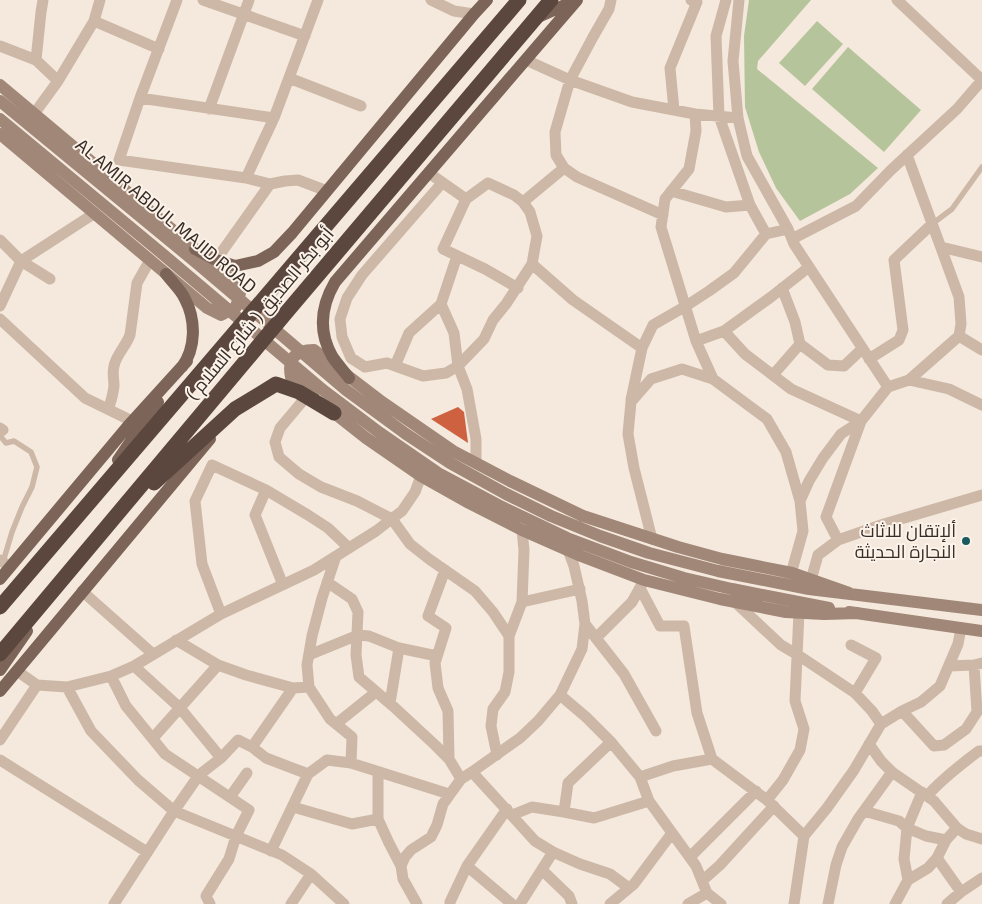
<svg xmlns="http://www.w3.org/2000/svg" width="982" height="904" font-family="'Exo 2',Cairo,sans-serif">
	<rect width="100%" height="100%" fill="#f4e9dc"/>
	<path fill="#b6c49b" d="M749,0H811L758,61L757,69L878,168L850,194L800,221L776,188L759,152L745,107L744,36Z
		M817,21L843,44L805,86L779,63Z
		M848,47L921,110L884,152L812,89Z"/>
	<path fill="#ce6240" d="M458,407L464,412L468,443L431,419Z"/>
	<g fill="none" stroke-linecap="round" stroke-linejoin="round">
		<path stroke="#cdb8a7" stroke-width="5.5" d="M932,224L952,209L982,167
			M3,430L1,437L6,443L14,441L31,452L37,467L32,487L22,507L12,532L3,562"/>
		<path stroke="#cdb8a7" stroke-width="11" d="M177,0L140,98L119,160L246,178L270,184L285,181L298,180L327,191
			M203,0L305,36
			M431,0L454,11L474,14
			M611,0L609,9L593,37L570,80L555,132L556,155L564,168L577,177L663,215
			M726,0L716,36L719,116L750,205L766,234L788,229
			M739,0L733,61L738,118L747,156L788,229L794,244L888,387
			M897,0L982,80
			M94,21L159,49
			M0,46L36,60L58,81
			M36,60L41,12L43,0
			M526,60L570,80L632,102L695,114L738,118
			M289,78L361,106
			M140,98L274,118
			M209,109L249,0
			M674,110L670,68L697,2L691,0
			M34,114L58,81L94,21L100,0
			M695,114L696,131L689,169L665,199L661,227L696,341L713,379
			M907,155L959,297L961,324L959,336L909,380
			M429,173L466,199L488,183L514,195L523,202L530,212L537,236L532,264L506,304L493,320L484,339L458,366L446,373L423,376L387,363L365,367L351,358L342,337L340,319L347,298L362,275L442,183
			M246,178L274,118L318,0
			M671,191L726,207L750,205
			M466,199L443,249L485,269L518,288
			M523,202L564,168
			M792,239L856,206L891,170L957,109L982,80
			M0,240L21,261L50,279
			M941,247L982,257
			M216,260L270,184
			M532,264L573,300L642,348
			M782,288L795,322L800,344L828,365L844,366L862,349
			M441,304L454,333L458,366L467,389L476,439V463
			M0,306L21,261L95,213
			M0,319L85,398L132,421
			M724,331L745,354L791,389L861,421
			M959,336L982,350
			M696,341L724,331L771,297L809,267
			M869,359L899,340L903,330L894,260L932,224
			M395,366L409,333L441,304L457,256
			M773,375L800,344
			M631,400L642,348L653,325L686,306L709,291L734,273L766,234
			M301,403L280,428L275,442L279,457L299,474L321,487L357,501L392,519L410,544L429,559L475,591L493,612L509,636
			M108,409C111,402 113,394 114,386C114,379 112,373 114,366C116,355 126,346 130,335L137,283L150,260
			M0,428L3,430
			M266,490L255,515L283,585
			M800,501L809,481L823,458L841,434L861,421
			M652,539L634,468L628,434L631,402L651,379L682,369L713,379L767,419L786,452L800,501L803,531L789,581
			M838,540L826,517L861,421L888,387L909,380L949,389L982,405
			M336,556L322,598L312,636L307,665L309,687L330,719L352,737L351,763
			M0,560L10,567
			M445,570L428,616L446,628L435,663L438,688L448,711L449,759
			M327,582L352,599L358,612L356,655L359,677L394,707L435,745L449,759L461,779
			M809,587L818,555L838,540L884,524L982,495
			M640,588L660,626H684L697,713L712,759L767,800L804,836
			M82,591L153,654
			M522,602L580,589
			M735,602L781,645L798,655L855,693L872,711L881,724
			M221,614L202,564L195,501L212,465L266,490L308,515L328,528L349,548
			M585,624L624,674L656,731
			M596,638L632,602L642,584
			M176,640L218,665L246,675L293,688L309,687
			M851,645L876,658L855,693
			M309,655L358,635L369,636L399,648L437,656
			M134,666L180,708L221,758
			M949,666L974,665L982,663
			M17,671L37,685L67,687L111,676L134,666L221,614L314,570L376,531L402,511L415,492L421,476
			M111,676L126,706L165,754L249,810L236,836L229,859L206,896L210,904
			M67,687L91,731L138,780L174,811L282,855L311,874L344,904
			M560,695L586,717L611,742L640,777L649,801L696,866L707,893L721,904
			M390,703L399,648
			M902,711L934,746L944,745L966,729L977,712L974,665
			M336,724L376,692
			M153,738L218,665
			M0,740L37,685
			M869,744L881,761L892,772L934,801L957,828L966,834L982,839
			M252,747L266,758L308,774
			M497,755L491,726L493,709L505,692L509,672V636L522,602L524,550L522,530
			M0,760L147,852
			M378,772V819L389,843L401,866
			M472,772L535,841L553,852L580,864L610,874L629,888
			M640,777L673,766L712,759
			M927,796C942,779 960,765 979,751H982
			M230,797L247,773
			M767,800L783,780L800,750L804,729L795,701L799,612
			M293,807L352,824L378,819
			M864,811L899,821L907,828L926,836L946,840
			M564,812L594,818L649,801
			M512,815L532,807L564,812L568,783L611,742
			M271,851L308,774L327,760L351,763L449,794
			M690,857L756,791
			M937,858L961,892
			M467,866L512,904
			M542,870L569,896L572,904
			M908,880L904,859L907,828L922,792
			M702,881L720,865L774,806
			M114,904L174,811L199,775L221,758L238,740L252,747L293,688
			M291,904L311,874
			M417,904L403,879L401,866L405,857L411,850L431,837L437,825L443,804L461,779L472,772L520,738L538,721L560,695L582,649L585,624L582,601L574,566L568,550
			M450,904V902L467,866L507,809
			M520,904L553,852
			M610,904L634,884L672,833
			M688,904L707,893
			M794,904L804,836L827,808L854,770L881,724L902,711L921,702L940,686L958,644L961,628
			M828,904L836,865L842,847L858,819L892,772
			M895,904L908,880L928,868L937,858L946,840L957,828
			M947,904L961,892L982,878"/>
		<path stroke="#a18778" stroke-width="12" d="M0,85L237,284L240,293L236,307L221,315L207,308L0,134
			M0,101L198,264L346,390L406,434L450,463L506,494L551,516L600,536L649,553L718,571L809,589L982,610
			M0,119L159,251L323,390L380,433L438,473L502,507L567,538L631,562L684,578L732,589L829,608
			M313,395L291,377C287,358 296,350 314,350L382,402L453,451L510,481L583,516L678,547L722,559L792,573L849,593
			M328,408L366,438L421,476L469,503L522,530L581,556L644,580L720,599L786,612L824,614L858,613
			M849,612L982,631"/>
		<path stroke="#7c6458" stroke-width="12" d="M538,17L574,1
			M195,249L216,260L235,266L258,261L274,252L292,233L474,14L487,0
			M166,274C172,282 181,290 185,299C196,320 196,348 182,367
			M349,378C344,371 337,364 332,356C318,331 321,306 335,282L577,0
			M118,460L158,402
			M0,579L128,426L187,361
			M0,670L27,631
			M0,691L210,439"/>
		<path stroke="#5b473e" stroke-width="15" d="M154,483L235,409L276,384L299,392L334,413
			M0,607L519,0
			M0,654L285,314L551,0"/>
	</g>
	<circle fill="#1a595e" stroke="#fbf3e9" stroke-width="2" cx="966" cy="541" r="5"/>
	<g text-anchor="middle" stroke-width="4" stroke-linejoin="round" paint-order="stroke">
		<g font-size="18" fill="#392d28" stroke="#fbf3e9">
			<text transform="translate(166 216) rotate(40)" y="6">AL AMIR ABDUL MAJID ROAD</text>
			<text transform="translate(260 314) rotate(-50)" y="6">( شارع السلام ) أبو بكر الصديق</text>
		</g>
		<g font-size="18" fill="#392d28" stroke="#fbf3e9" text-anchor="end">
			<text x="956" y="537">ألإتقان للاثاث<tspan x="956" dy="21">النجارة الحديثة</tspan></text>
		</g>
	</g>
</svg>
